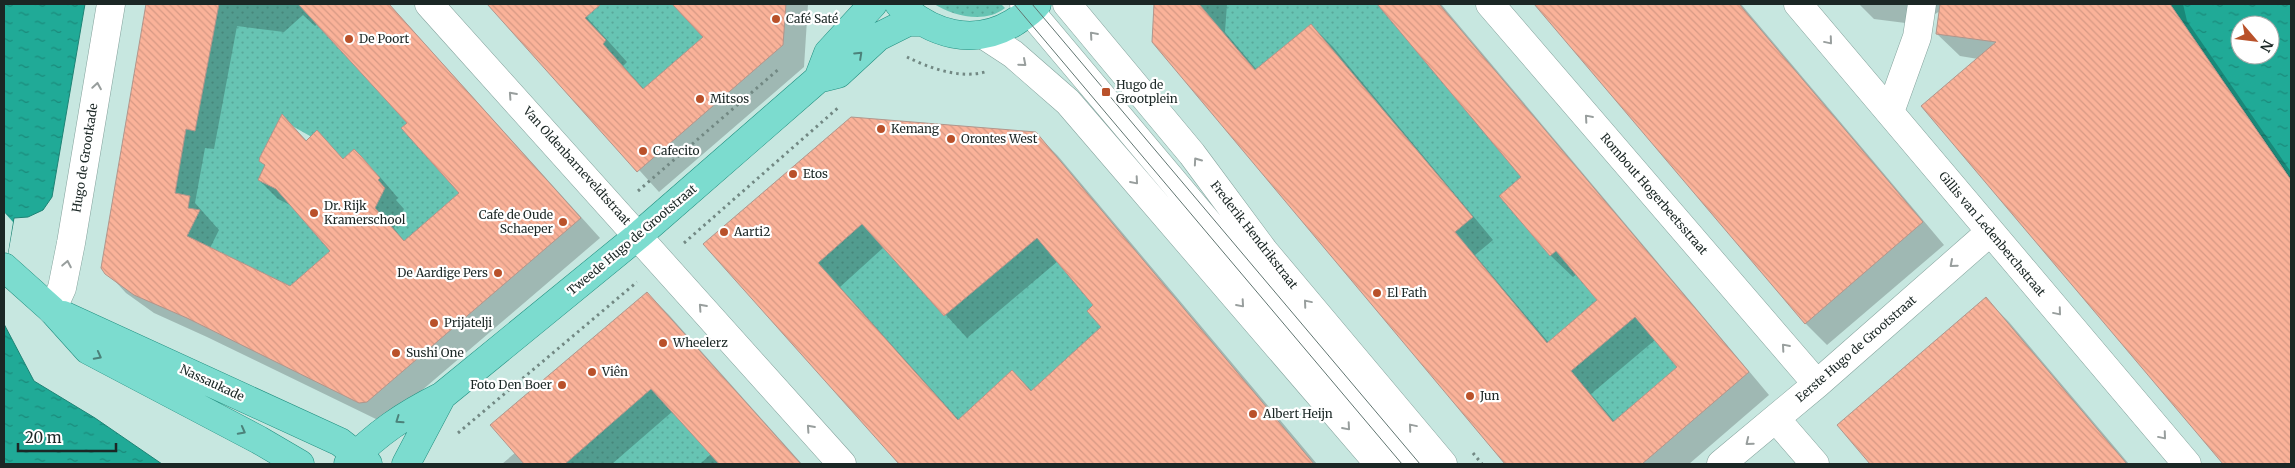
<svg xmlns="http://www.w3.org/2000/svg" width="2295" height="468" font-family="Merriweather,serif">
	<defs>
		<pattern id="grass-dots" width="8" height="8" patternUnits="userSpaceOnUse" patternTransform="scale(1.25)"><rect width="8" height="8" fill="#67c4b3"/><path d="M2 2h.1M6 6h.1" fill="none" stroke="#59a89a" stroke-width="1.8" stroke-linecap="round"/></pattern>
		<pattern id="water-ripples" width="26" height="14" patternUnits="userSpaceOnUse" patternTransform="scale(1.25)"><rect width="26" height="14" fill="#20aa97"/><path d="M2 4q2-2 4 0t4 0M15 11q2-2 4 0t4 0" fill="none" stroke="#1b8a7b"/></pattern>
		<pattern id="building-back-hatch" width="6" height="6" patternUnits="userSpaceOnUse" patternTransform="scale(1.25)"><rect width="6" height="6" fill="#fab299"/><path d="M-1 5l2 2M0 0l6 6M5-1l2 2" fill="none" stroke="#d69984"/></pattern>
	</defs>
	<rect width="100%" height="100%" fill="#c7e7e0"/>
	<path fill="url(#grass-dots)" d="M193,4H316L480,177L404,246L317,140L280,119L295,195L340,255L329,310L169,243L188,26Z
		M540,4H762V13L640,119Z
		M934,4H1001L1005,8C985,24 953,16 934,4Z
		M1195,4H1414L1699,368L1595,464H1555L1195,33Z
		M1005,170L1127,322L966,463L773,247Z
		M648,340L753,464H532L525,456Z"/>
	<path fill="url(#water-ripples)" stroke="#1e8375" fill-rule="evenodd" d="M4,4H85L52,197L43,210L28,217L14,218L4,275Z
		M2170,4H2291V179ZM2240,25H2270V55H2240Z
		M4,324L34,381L95,418L162,464H4Z"/>
	<path fill="#c7e7e0" d="M4,212L13,222L4,278Z"/>
	<path fill="#0003" fill-rule="evenodd" d="M148,4H389L600,238L386,421H380L207,337L154,313L126,293L102,267ZM303,15L315,26L318,24L409,123L461,193L405,242L394,228L404,209L396,200L398,198L380,177L360,157L344,160L317,132L307,141L282,116L259,180L278,199L292,206L331,251L290,288L210,248L219,230L195,203L205,148L214,149L237,26L284,32Z
		M489,4H575L627,62L623,66L644,89L705,38L674,4H808L804,67L659,192Z
		M1155,4H1227L1225,32L1257,70L1311,25L1333,47L1493,240L1475,255L1549,343L1599,300L1577,274L1573,277L1551,256L1501,196L1522,178L1378,4H1441L1769,395L1689,464H1507L1153,42ZM1655,340L1678,367L1615,422L1591,394Z
		M1536,4H1741L1944,245L1827,345L1805,323Z
		M1859,4H2183L2187,21L2291,172V464H2225L1923,106L1978,59L1960,56L1937,34L1940,11L1932,16L1929,26L1874,19Z
		M1035,133L1058,156L1317,464H901L704,244ZM884,247L967,338L1058,261L1095,305L1103,327L1032,391L1012,372L959,420L840,287Z
		M647,293L669,315L802,464H700L711,454L673,411L612,464H502L516,452Z
		M1986,299L2009,322L2129,464H1872L1839,425Z"/>
	<path fill="url(#building-back-hatch)" stroke="#b1968c" fill-rule="evenodd" d="M146,4H219L195,131L186,129L175,193L190,196L188,208L200,210L187,236L290,286L330,251L276,189L258,180L265,165L259,161L260,157L282,114L306,141L317,130L343,159L354,149L361,156L380,178L378,180L385,188L375,208L404,241L459,193L401,128L407,123L298,4H389L581,218L367,402L359,403L187,318L134,295L105,274L101,268Z
		M487,4H601L585,18L606,40L603,44L643,89L703,37L672,4H786L783,45L637,172Z
		M1154,4H1199L1255,70L1311,24L1473,217L1455,232L1547,343L1597,300L1556,251L1550,256L1499,196L1521,177L1377,4H1439L1749,372L1642,464H1505L1152,42ZM1635,317L1677,367L1613,422L1571,371Z
		M1534,4H1739L1923,222L1805,324Z
		M1940,4H2170L2291,180V464H2223L1921,106L1996,42L1936,34Z
		M851,117L1036,132L1314,464H899L703,244ZM862,224L944,316L1037,238L1093,305L1087,311L1101,327L1031,391L1012,370L958,420L818,263Z
		M647,292L776,436L801,464H719L651,389L565,464H524L490,425Z
		M1986,297L2104,437L2127,464H1870L1837,425Z"/>
	<g fill="none" stroke-linecap="round" stroke-linejoin="round">
		<defs>
			<path id="minor" d="M429,4L842,464
				M1024,4L1411,464
				M1067,4L1192,154L1264,251L1443,464
				M1490,4L1817,384
				M1798,4L2187,464
				M984,35L1013,54L1068,102L1379,464
				M1890,112L1917,37L1922,4
				M52,310L62,288L71,243L111,4
				M1776,419L1815,464
				M1721,464L1817,384L1990,232"/>
			<path id="major" d="M899,4C931,34 973,47 1013,23C1022,17 1031,12 1037,4
				M818,79L828,53L873,4
				M4,267L52,310L88,350L259,440L300,464
				M63,315L340,442L368,464
				M348,464C375,434 406,414 442,396L639,235L818,79L838,74L878,37L908,22H920
				M406,464L442,396"/>
		</defs>
		<use href="#minor" stroke="#85a39d" stroke-width="29"/>
		<use href="#major" stroke="#218e7f" stroke-width="29"/>
		<path stroke="#728883" stroke-width="3" stroke-dasharray="2.5 4" stroke-linecap="butt" d="M907,57C929,68 960,79 985,72
			M638,191L780,68
			M684,243L839,107
			M458,433L637,282
			M1473,453L1482,464"/>
		<use href="#minor" stroke="#fff" stroke-width="28"/>
		<use href="#major" stroke="#7cdccf" stroke-width="28"/>
		<path stroke="#617571" stroke-width="1" d="M1014,4L1402,464
			M1032,4L1420,464"/>
	</g>
	<defs><path id="oneway-chevron" d="M-2-3.5L2.5 0L-2 3.5" fill="none" stroke-width="1.6" stroke-linecap="round" stroke-linejoin="round" transform="scale(1.25)"/></defs>
	<g stroke="#989e9d">
		<use href="#oneway-chevron" transform="translate(1093 35) rotate(-131)"/>
		<use href="#oneway-chevron" transform="translate(1829 41) rotate(50)"/>
		<use href="#oneway-chevron" transform="translate(1023 63) rotate(41)"/>
		<use href="#oneway-chevron" transform="translate(97 86) rotate(-81)"/>
		<use href="#oneway-chevron" transform="translate(512 95) rotate(-132)"/>
		<use href="#oneway-chevron" transform="translate(1588 118) rotate(-131)"/>
		<use href="#oneway-chevron" transform="translate(1197 161) rotate(-125)"/>
		<use href="#oneway-chevron" transform="translate(1135 181) rotate(49)"/>
		<use href="#oneway-chevron" transform="translate(67 264) rotate(-79)"/>
		<use href="#oneway-chevron" transform="translate(1953 264) rotate(139)"/>
		<use href="#oneway-chevron" transform="translate(1307 303) rotate(-130)"/>
		<use href="#oneway-chevron" transform="translate(1241 304) rotate(49)"/>
		<use href="#oneway-chevron" transform="translate(702 307) rotate(-132)"/>
		<use href="#oneway-chevron" transform="translate(2058 312) rotate(50)"/>
		<use href="#oneway-chevron" transform="translate(1785 347) rotate(-131)"/>
		<use href="#oneway-chevron" transform="translate(1347 427) rotate(49)"/>
		<use href="#oneway-chevron" transform="translate(1412 427) rotate(-130)"/>
		<use href="#oneway-chevron" transform="translate(810 428) rotate(-132)"/>
		<use href="#oneway-chevron" transform="translate(2163 436) rotate(50)"/>
		<use href="#oneway-chevron" transform="translate(1749 442) rotate(141)"/>
	</g>
	<g stroke="#4c827a">
		<use href="#oneway-chevron" transform="translate(859 55) rotate(-43)"/>
		<use href="#oneway-chevron" transform="translate(98 356) rotate(28)"/>
		<use href="#oneway-chevron" transform="translate(399 420) rotate(145)"/>
		<use href="#oneway-chevron" transform="translate(242 431) rotate(28)"/>
	</g>
	<g fill="#b9512a" stroke="#fff" stroke-width="2">
		<circle cx="776" cy="19" r="5"/>
		<circle cx="349" cy="39" r="5"/>
		<rect x="1101" y="87" width="10" height="10" rx="2.5"/>
		<circle cx="700" cy="99" r="5"/>
		<circle cx="881" cy="129" r="5"/>
		<circle cx="951" cy="139" r="5"/>
		<circle cx="643" cy="151" r="5"/>
		<circle cx="793" cy="174" r="5"/>
		<circle cx="314" cy="213" r="5"/>
		<circle cx="563" cy="222" r="5"/>
		<circle cx="724" cy="232" r="5"/>
		<circle cx="498" cy="273" r="5"/>
		<circle cx="1377" cy="293" r="5"/>
		<circle cx="434" cy="323" r="5"/>
		<circle cx="663" cy="343" r="5"/>
		<circle cx="396" cy="353" r="5"/>
		<circle cx="592" cy="372" r="5"/>
		<circle cx="562" cy="385" r="5"/>
		<circle cx="1470" cy="396" r="5"/>
		<circle cx="1253" cy="414" r="5"/>
	</g>
	<g text-anchor="middle" stroke-width="4.5" stroke-linejoin="round" paint-order="stroke">
		<g font-size="12" fill="#1b2725" stroke="#fff" text-anchor="start">
			<text x="786" y="23">Café Saté</text>
			<text x="359" y="43">De Poort</text>
			<text x="1116" y="89">Hugo de<tspan x="1116" dy="14">Grootplein</tspan></text>
			<text x="710" y="103">Mitsos</text>
			<text x="891" y="133">Kemang</text>
			<text x="961" y="143">Orontes West</text>
			<text x="653" y="155">Cafecito</text>
			<text x="803" y="178">Etos</text>
			<text x="324" y="210">Dr. Rijk<tspan x="324" dy="14">Kramerschool</tspan></text>
			<text x="553" y="219" text-anchor="end">Cafe de Oude<tspan x="553" dy="14">Schaeper</tspan></text>
			<text x="734" y="236">Aarti2</text>
			<text x="488" y="277" text-anchor="end">De Aardige Pers</text>
			<text x="1387" y="297">El Fath</text>
			<text x="444" y="327">Prijatelji</text>
			<text x="673" y="347">Wheelerz</text>
			<text x="406" y="357">Sushi One</text>
			<text x="602" y="376">Viên</text>
			<text x="552" y="389" text-anchor="end">Foto Den Boer</text>
			<text x="1480" y="400">Jun</text>
			<text x="1263" y="418">Albert Heijn</text>
		</g>
		<g font-size="12" fill="#1b2725" stroke="#fff">
			<text transform="translate(85 158) rotate(-81)" y="4">Hugo de Grootkade</text>
			<text transform="translate(577 166) rotate(48)" y="4">Van Oldenbarneveldtstraat</text>
			<text transform="translate(1654 194) rotate(49)" y="4">Rombout Hogerbeetsstraat</text>
			<text transform="translate(1992 234) rotate(50)" y="4">Gillis van Ledenberchstraat</text>
			<text transform="translate(1254 235) rotate(52)" y="4">Frederik Hendrikstraat</text>
			<text transform="translate(632 240) rotate(-40)" y="4">Tweede Hugo de Grootstraat</text>
			<text transform="translate(1856 349) rotate(-41)" y="4">Eerste Hugo de Grootstraat</text>
			<text transform="translate(212 383) rotate(25)" y="4">Nassaukade</text>
		</g>
	</g>
	<rect width="2295" height="468" fill="none" stroke="#1b2725" stroke-width="10"/>
	<g transform="translate(2255 40) rotate(118)"><circle r="24" fill="#ffffff" stroke="#a4a9a8"/>
	<path d="M0-4L9 19L0 12L-9 19Z" fill="#b9512a"/>
	<text y="-8" font-size="14" font-weight="bold" text-anchor="middle" fill="#1b2725">N</text>
	</g>
	<path d="M18 443v8h98v-8" fill="none" stroke="#1b2725" stroke-width="2.5"/>
	<text x="25" y="443" font-size="15" fill="#1b2725" stroke="#ffffff" stroke-width="4" paint-order="stroke">20 m</text>
</svg>
